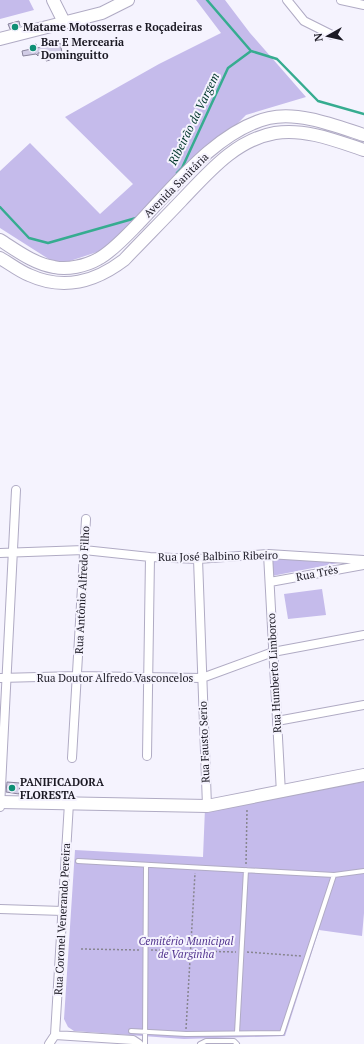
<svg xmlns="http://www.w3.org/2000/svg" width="364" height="1044" font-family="'PT Serif',serif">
	<rect width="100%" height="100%" fill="#f5f3fe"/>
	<path fill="#c5bbeb" d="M0,0H29L34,10L0,19Z
		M196,0H225L250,33L306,97L246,115L118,245L58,265L0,228V171L30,143L100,214L133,184L65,117L159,64L221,33Z
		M272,558L343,562L272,576Z
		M322,589L326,615L288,619L284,594Z
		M364,782V913L362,936L319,930L285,1036L184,1039L74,1031L68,1027L64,1019L75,850L203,857L205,808Z"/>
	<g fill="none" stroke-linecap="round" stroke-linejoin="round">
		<path stroke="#36ac90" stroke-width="2.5" d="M207,0L251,51
			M177,173L182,168L228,68L251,51L277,59L318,101L364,114
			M0,207L29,238L48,243L136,218"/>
	</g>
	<path fill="#d1cce6" stroke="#89849c" d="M19,21L20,26L10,29L8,24Z
		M60,43L63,57L46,61L44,52L38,53V56L36,54L23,56L22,51L31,49L30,46L36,44L37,48Z
		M7,782L20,783L19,794L6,792Z"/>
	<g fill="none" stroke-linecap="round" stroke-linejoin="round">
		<defs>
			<path id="lane" d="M78,861L334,875L364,871
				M131,1031L186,1034L282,1033L334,875
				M237,1033L246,870
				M145,1044L146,865
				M200,1044L206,1041H234L237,1044"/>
			<path id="street" d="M287,0L304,21L332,35
				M341,0L364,5
				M0,553L84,550L150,557L198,559L268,554L364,560
				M268,554L281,793
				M198,559L207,806
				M270,582L364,565
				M0,678L77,676L202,678L273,652L364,635
				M277,721L364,705
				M147,756L150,557
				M72,758L86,519
				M0,807L16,490
				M0,909L63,911
				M55,1035L69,803
				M55,1035L133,1040L139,1044
				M49,1044L55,1035"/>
			<path id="secondary" d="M53,0L64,22
				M0,39L102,13L128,0
				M0,240C16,250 34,264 54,267C67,270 86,266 98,259C112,252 128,234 139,223C174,186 218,130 269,118C299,111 336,126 364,135
				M0,258C9,263 19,271 29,275C64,291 95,282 124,260C143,240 162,221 181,201C208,173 235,140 275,133C305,128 337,141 364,150
				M0,802L207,806L364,775"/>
		</defs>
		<use href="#lane" stroke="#b0abc4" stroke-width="6"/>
		<use href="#street" stroke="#b0abc4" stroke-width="10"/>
		<use href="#secondary" stroke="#b0abc4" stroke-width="14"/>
		<path stroke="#87858f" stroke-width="1.5" stroke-dasharray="2 2" stroke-linecap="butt" d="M246,864L247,810
			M81,949L140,950
			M151,950L236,952
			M247,952L301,956
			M186,1029L195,873"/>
		<use href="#lane" stroke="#fff" stroke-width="4"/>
		<use href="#street" stroke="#fff" stroke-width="8"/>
		<use href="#secondary" stroke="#fff" stroke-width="12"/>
	</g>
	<g fill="#0e8f75" stroke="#f5f3fe" stroke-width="1.5">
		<circle cx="15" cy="27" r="4"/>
		<circle cx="33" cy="48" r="4"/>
		<circle cx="12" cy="788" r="4"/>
	</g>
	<g text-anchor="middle" stroke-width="4" stroke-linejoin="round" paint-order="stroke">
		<g font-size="11" font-weight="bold" fill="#1b1923" stroke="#f5f3fe" text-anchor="start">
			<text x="23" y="31">Matame Motosserras e Roçadeiras</text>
			<text x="41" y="46">Bar E Mercearia<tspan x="41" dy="13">Dominguitto</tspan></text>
			<text x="20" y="786">PANIFICADORA<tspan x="20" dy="13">FLORESTA</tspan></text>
		</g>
		<g font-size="11" fill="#1b1923" stroke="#f5f3fe">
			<text transform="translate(176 185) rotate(-45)" y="4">Avenida Sanitária</text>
			<text transform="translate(218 556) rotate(-1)" y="4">Rua José Balbino Ribeiro</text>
			<text transform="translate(317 573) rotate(-11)" y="4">Rua Três</text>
			<text transform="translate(82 590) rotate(-87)" y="4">Rua Antônio Alfredo Filho</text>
			<text transform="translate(274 673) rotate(-93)" y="4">Rua Humberto Limborco</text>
			<text x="115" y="682">Rua Doutor Alfredo Vasconcelos</text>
			<text transform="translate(204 742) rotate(-92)" y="4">Rua Fausto Serio</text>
			<text transform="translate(62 919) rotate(-87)" y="4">Rua Coronel Venerando Pereira</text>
		</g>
		<g font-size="11" font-style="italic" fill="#52348e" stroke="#f5f3fe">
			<text x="186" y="945">Cemitério Municipal<tspan x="186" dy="13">de Varginha</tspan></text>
		</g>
		<g font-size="12" font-style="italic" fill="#01372b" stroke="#f5f3fe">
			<text transform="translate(194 119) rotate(-64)" y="4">Ribeirão da Vargem</text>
		</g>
	</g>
	<g transform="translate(328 36) rotate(262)" stroke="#f5f3fe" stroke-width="3" paint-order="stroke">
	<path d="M0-3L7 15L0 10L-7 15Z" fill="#1b1923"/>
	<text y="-6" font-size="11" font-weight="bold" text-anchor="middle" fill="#1b1923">N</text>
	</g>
</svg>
